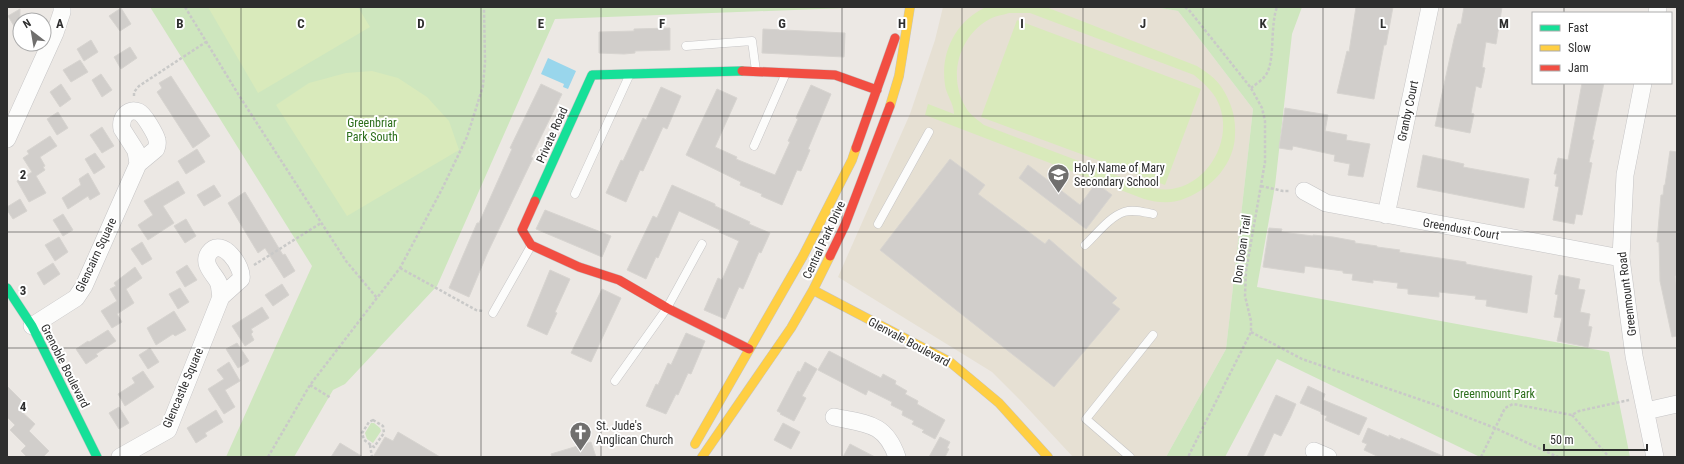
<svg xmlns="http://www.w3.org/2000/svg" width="1684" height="464" font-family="'Roboto Condensed',sans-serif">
	<rect width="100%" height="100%" fill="#ece8e4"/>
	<path fill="#e6e0d3" d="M943,7H1155L1178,11L1253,109L1226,349L1166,457H1073L1021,401L992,372L838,277L910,114L935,40Z"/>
	<path fill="#cee6be" d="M150,7H872L555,19L437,286L345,384L333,390L294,457H226L312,266Z
		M1155,7H1302L1292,34L1275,186L1257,287L1609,352L1630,457H1480L1277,359L1225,457H1166L1226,349L1253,109L1178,11Z
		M371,423H374L380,428L381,431L373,443L367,439L365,433Z"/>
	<path fill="#d9eabb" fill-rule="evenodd" d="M208,7H358L370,27L258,93Z
		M986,7H1046L1197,66C1206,72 1216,78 1222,88C1231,102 1236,117 1235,134C1235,163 1212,188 1186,198C1173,204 1158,203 1144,199L925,115L928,104L954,114C954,104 946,94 945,85C940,52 956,21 986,7ZM1009,13H1030L1194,75C1205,84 1215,93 1220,107C1232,142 1208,183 1172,189C1165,190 1157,189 1150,188L984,125C979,121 972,116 968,111C947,81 957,38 988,20C994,16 1003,15 1009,13Z
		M1017,20L1201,89L1165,185L981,117Z
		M372,71L398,78L427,97L449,121L459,150L347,216L276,105L309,83L346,73Z"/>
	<path fill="#99d6ec" d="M548,58L576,71L568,89L563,87L564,84L541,74Z"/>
	<path fill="#d1cecb" stroke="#d7d4d0" d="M1356,7H1393L1386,45H1384L1379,71L1374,99L1337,93L1347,51L1349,52Z
		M1464,7H1502L1496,44L1486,42L1482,67L1485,68L1481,88L1476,86L1471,113L1474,114L1470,133L1435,126L1454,39L1458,24H1461Z
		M121,8L131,24L120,31L109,16Z
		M20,9V36L8,16Z
		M670,28V50L635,51V53L624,54L599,53V32L634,31V29Z
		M763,29L845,33L844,57L762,53Z
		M91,40L98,52L84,61L77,49Z
		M130,47L137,58L121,69L114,57Z
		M80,60L88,72L71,82L63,70Z
		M101,74L112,90L102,97L92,80Z
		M171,76L210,136L193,148L157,92L162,88L159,83Z
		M1582,83H1604L1592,140H1594L1589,162L1592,163L1582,215L1576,214L1574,224L1553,220L1559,187L1555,186L1557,174H1554L1558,158L1568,160Z
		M61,84L71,99L60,107L50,92Z
		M541,84L562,94L531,157L533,158L487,254L469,297L449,288L477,223H479L512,149L510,148Z
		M811,85L831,94L808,149L810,150L801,171L797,170L782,205L761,196L762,194L740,185L741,182L686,155L717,89L737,98L715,147L737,157L736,159L775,175L790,142L788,141L798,119L796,118Z
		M661,87L681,96L667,129L663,127L643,171L640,170L626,202L606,193L621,160L623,161L643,118L646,120Z
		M1285,108L1328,115L1325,131L1347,135L1346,140L1370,144L1363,177L1348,175L1350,164L1334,161L1335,155L1293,146L1292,150L1279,148Z
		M58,112L68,128L57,135L47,119Z
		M102,127L114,146L102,153L90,135Z
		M50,136L57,146L40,157L45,166L43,167L45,170L36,176L46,193L29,202L17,181L32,172L23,158L29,154L27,151Z
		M197,149L205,162L186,174L178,161Z
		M1670,151L1677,152V276H1675L1677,289V336L1672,337L1660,281L1659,242H1657L1661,195H1663L1664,185H1665Z
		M95,153L105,167L94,174L85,159Z
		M1423,155L1464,164L1463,167L1529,179L1524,208L1417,187Z
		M950,159L985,185L978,194L1045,244L1049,239L1117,298L1112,303L1120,309L1054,387L880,250Z
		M1028,165L1080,205L1096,183L1112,195L1086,229L1019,178Z
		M88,173L100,194L90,200L88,196L68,209L62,198L81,185L79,179Z
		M178,181L185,193L163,206L174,223L148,240L138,225L153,215L144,201Z
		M214,185L221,196L204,206L197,195Z
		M672,185L715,204V206L750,222L749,224L770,233L761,253L759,252L743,289L739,287L725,319L704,310L718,278L722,280L739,241L719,232L720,230L679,211L658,258L656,257L646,279L627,270L653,216L657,218Z
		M245,192L283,255L285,254L295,271L284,278L265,248L258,253L228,203Z
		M20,199L27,211L13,219L7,210V207Z
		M545,210L611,236L602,257L536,229Z
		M63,214L73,230L63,236L53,220Z
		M186,219L196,236L185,243L174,226Z
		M1269,228L1282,229L1281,232L1313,236V235L1333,237L1355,241V243L1377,246V247L1400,250L1399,252L1466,262V264L1532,276L1527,313L1486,306L1487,300L1475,299L1476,296L1439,292V297L1408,294V289L1397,288L1398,283L1373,280V283L1352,280L1353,274L1343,273V271L1305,266L1304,273L1263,267Z
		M59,237L68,252L55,261L45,245Z
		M142,242L152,259L142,265L131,249Z
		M53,263L60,274L44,285L37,273Z
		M187,265L197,280L185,287L176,272Z
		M135,267L142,278L126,289L134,303L117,314L122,322L112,328L101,311L117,301L110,289L116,286L114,283Z
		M550,270L570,279L555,312L557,313L547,335L527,326Z
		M1559,275L1580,279L1578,289L1585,290L1580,312L1590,314L1588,326L1592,327L1588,347L1557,341L1562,318L1554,317L1558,295L1555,294Z
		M282,284L289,295L273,306L265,295Z
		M180,288L189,302L178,309L169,294Z
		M602,289L621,298L591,362L571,353Z
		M262,307L269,318L251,329L253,332L251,334L254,340L245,346L232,326Z
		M174,311L186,330L175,336L173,334L156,345L147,328Z
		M108,330L116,341L96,354L98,356L86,364L76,349L88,341L89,342Z
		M686,333L705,341L691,374L688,373L678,395L676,394L666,414L646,406L656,384L658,385L668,363L671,365Z
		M237,343L249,361L238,368L226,349Z
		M150,348L159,362L148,369L139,355Z
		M829,351L881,378L883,374L896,381L895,384L907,391L905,394L918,401L917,404L945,420L935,439L922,432L924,430L912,424L914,421L902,415L903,411L891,405L892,402L868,390L866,395L818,370Z
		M229,362L240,381L225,390L235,407L224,414L208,389L224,379L217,370Z
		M805,362L817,369L802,396L806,398L794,421L780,414L781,413L777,411L798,371L800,372Z
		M143,371L154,387L125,406L118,394L135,383L132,378Z
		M7,386L26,405L20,410L35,424L29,431L49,451L43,457H27L21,451L26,446L10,430L15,425L7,417Z
		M1308,386L1325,394L1323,400L1367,418L1359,435L1325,420L1327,416L1321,414V412L1300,403Z
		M1276,395L1296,404L1291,416L1281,436L1274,433L1263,457H1247Z
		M119,407L129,423L119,429L109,413Z
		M216,410L223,422L205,433L207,436L196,443L187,428Z
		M783,423L800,432L791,449L774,440Z
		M1368,428L1389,437V435L1400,440L1401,438L1445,457H1379L1364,450L1367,444L1362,442Z
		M398,432L420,445L440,457H373L385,437L393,441Z
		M940,437L950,442L947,448L949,449L945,457H929Z
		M591,442L596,457H552L551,454Z
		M340,443L363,457H331Z
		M850,444L875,457H843Z"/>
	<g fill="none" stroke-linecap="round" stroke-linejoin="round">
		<defs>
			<path id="lane" d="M686,46L752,41L756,71
				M754,146L786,73
				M575,194L629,76
				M878,224L929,132
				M1085,245C1096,235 1109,217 1124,212C1133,209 1144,212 1153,214
				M493,313L531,246
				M615,381L667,308L702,244
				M1130,457L1086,419L1153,335"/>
			<path id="street" d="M1657,13L1658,7
				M1643,83L1625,175L1621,258L1634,356L1655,457
				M7,139L55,33L62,12V7
				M1304,191L1326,203L1621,258
				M1386,215L1430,7
				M32,326L76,298L84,286L138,164L156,149C157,146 158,144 157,140C156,135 144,114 139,112C127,107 120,119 122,129L136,151L138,164
				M1646,411L1677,404
				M834,417C866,424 885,422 897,457
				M1314,451L1328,457
				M120,457L168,430L221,297L241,279C244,268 222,235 209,253C201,265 216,275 219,284C220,288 220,293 221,297"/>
			<path id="fast" d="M535,201L592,75L742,71
				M7,288L32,326L97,457"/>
			<path id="slow" d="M890,106L899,76L910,7
				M813,290L950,362L999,403L1048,457
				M695,444L803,256L852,160L856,148
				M702,457L791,328L813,290L830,256"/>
			<path id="jam" d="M742,71L835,75L877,90
				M856,148L895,38
				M535,201L522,230L531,245L579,267L619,280L667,308L749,349
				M830,256L845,225L890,106"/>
		</defs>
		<use href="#lane" stroke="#c5c4c5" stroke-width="9"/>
		<use href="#street" stroke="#c5c4c5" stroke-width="18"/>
		<use href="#fast" stroke="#c5c4c5" stroke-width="10"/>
		<use href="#slow" stroke="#c5c4c5" stroke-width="10"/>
		<use href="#jam" stroke="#c5c4c5" stroke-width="10"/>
		<path stroke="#c9c9c8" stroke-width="2.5" stroke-dasharray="3 2" stroke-linecap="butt" d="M185,7L240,97L346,261L377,298
			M1185,7L1189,10L1251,88L1262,108L1265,121V162L1246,271L1245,296L1251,321V332L1188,457
			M1251,88C1256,84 1264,79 1267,73C1275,58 1270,26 1277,7
			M134,96V92L139,86L206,42
			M1261,186L1283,191H1290
			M254,265L321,223
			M400,268L476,310L483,311
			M1251,332L1302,359L1433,404L1495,428L1558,457
			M310,385L331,398
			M1572,415L1609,457
			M373,420L383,426L384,433L374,447L364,440L362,433L369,422Z
			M370,445L372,457
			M268,457L310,385L400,268L442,189L467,137L483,86L485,62L484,7
			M1481,457L1505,408L1513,404L1572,415L1579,411L1629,400"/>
		<use href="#lane" stroke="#fcfcfb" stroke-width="8"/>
		<use href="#street" stroke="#fcfcfb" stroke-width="17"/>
		<use href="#fast" stroke="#16e098" stroke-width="9"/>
		<use href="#slow" stroke="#ffcf43" stroke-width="9"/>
		<use href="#jam" stroke="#f24e42" stroke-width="9"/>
	</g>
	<path fill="none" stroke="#2e2e2e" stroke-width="1" stroke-opacity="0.55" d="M120,7V457M241,7V457M361,7V457M481,7V457M601,7V457M722,7V457M842,7V457M962,7V457M1083,7V457M1203,7V457M1323,7V457M1443,7V457M1564,7V13M1564,83V457M7,116H1677M7,232H1677M7,348H1677"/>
	<defs>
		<symbol id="school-pin" viewBox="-11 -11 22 30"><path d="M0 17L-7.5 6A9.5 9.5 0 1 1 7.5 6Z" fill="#706f6e" stroke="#fff"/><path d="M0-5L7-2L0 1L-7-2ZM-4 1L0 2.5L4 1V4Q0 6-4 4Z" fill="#fff"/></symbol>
		<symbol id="church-pin" viewBox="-11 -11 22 30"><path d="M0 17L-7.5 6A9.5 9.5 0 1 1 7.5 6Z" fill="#706f6e" stroke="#fff"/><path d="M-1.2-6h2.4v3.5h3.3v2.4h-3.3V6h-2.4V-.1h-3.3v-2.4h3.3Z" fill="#fff"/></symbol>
	</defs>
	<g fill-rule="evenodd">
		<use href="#school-pin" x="1046" y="162" width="25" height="34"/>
		<use href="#church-pin" x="568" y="420" width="25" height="34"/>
	</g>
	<g text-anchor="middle" stroke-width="4" stroke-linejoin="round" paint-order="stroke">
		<g font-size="12" fill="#2e2e2e" stroke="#fff">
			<text transform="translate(1408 111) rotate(-78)" y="4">Granby Court</text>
			<text transform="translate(552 135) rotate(-66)" y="4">Private Road</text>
			<text transform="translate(1461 229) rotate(10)" y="4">Greendust Court</text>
			<text transform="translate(824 240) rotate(-65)" y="4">Central Park Drive</text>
			<text transform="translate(1242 249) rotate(-82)" y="4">Don Doan Trail</text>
			<text transform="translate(96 255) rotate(-65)" y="4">Glencairn Square</text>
			<text transform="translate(1627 294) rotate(-97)" y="4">Greenmount Road</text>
			<text transform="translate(909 342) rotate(28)" y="4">Glenvale Boulevard</text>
			<text transform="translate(65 366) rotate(63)" y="4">Grenoble Boulevard</text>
			<text transform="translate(183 388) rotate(-67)" y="4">Glencastle Square</text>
		</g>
		<g font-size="12" fill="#2c6e1b" stroke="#fff">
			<text x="372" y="127">Greenbriar<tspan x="372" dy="14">Park South</tspan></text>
			<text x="1494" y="398">Greenmount Park</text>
		</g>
		<g font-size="12" fill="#2e2e2e" stroke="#fff" text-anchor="start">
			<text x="1074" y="172">Holy Name of Mary<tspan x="1074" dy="14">Secondary School</tspan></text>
			<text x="596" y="430">St. Jude's<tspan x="596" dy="14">Anglican Church</tspan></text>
		</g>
	</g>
	<g font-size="13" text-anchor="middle" font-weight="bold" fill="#2e2e2e" stroke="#fff" stroke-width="4" stroke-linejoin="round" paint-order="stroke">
		<text x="60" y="28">A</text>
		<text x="180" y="28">B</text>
		<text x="301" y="28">C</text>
		<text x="421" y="28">D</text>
		<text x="541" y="28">E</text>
		<text x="662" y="28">F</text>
		<text x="782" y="28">G</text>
		<text x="902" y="28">H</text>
		<text x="1022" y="28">I</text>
		<text x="1143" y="28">J</text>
		<text x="1263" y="28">K</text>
		<text x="1383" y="28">L</text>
		<text x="1504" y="28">M</text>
		<text x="23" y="179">2</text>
		<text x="23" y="295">3</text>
		<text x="23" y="411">4</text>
	</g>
	<rect width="1684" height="464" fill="none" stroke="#2e2e2e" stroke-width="16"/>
	<rect x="1532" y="12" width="140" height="72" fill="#ffffff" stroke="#ababab"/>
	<rect x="1540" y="25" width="20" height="6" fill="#16e098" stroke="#ababab"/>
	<text x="1568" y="32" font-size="12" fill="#2e2e2e">Fast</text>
	<rect x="1540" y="45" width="20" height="6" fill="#ffcf43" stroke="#ababab"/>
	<text x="1568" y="52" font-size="12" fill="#2e2e2e">Slow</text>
	<rect x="1540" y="65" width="20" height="6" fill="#f24e42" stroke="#ababab"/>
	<text x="1568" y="72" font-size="12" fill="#2e2e2e">Jam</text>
	<g transform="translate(32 32) rotate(329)"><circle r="19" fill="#ffffff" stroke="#ababab"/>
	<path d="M0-3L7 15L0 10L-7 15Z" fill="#706f6e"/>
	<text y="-6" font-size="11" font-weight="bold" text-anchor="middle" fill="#2e2e2e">N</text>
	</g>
	<path d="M1544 444v6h103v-6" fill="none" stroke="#2e2e2e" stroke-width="2"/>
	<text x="1550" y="444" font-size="12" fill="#2e2e2e" stroke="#ffffff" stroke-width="3" paint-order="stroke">50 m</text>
</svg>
